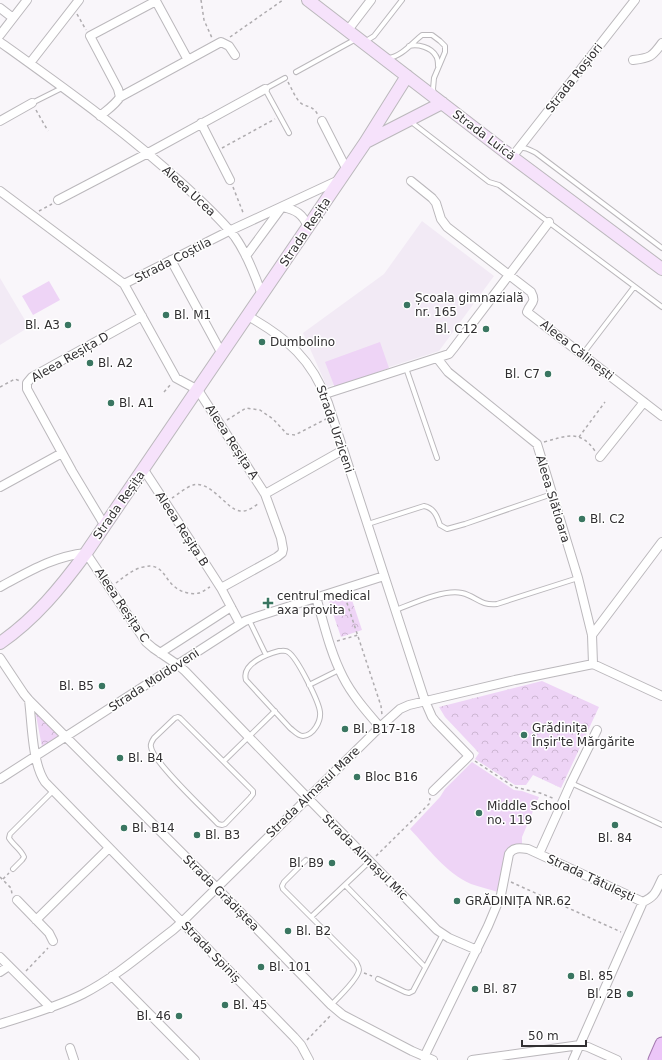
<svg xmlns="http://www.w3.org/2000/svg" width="662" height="1060" font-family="'DejaVu Sans',sans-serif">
	<defs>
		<pattern id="park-crowns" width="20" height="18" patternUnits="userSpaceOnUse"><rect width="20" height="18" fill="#eed4f6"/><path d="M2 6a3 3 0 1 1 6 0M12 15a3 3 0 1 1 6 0" fill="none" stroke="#cdb6d3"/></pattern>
	</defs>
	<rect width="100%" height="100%" fill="#f9f6fa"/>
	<path fill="#f2eaf5" d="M422,221L494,276L439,351L327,387L303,333L384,274Z
		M0,278L29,327L0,345Z"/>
	<path fill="url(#park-crowns)" d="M349,591L362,630L341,637L328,599Z
		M542,681L599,707L561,788L533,775L526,785H515L475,759L479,753L445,717L439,707Z
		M35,710L59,736L42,747Z"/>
	<path fill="#eed4f6" d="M49,281L60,300L33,315L22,296Z
		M380,342L389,368L335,388L325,362Z
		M472,762L514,790L522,791L539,797L522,837V846L515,847L498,892C489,889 479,887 471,884C446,873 428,848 410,829L440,797L445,789Z"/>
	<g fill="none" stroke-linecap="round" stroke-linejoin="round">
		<defs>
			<path id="lane" d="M366,41L374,36L402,0
				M409,46C418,44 431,47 436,56C438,59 438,63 438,66
				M388,58C401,57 412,43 422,35H432L440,41L445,46V52L434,78L433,89L434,94
				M296,72L356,39
				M285,78L265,89L289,133
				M32,103L62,88
				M410,121L489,182L499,185L662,307
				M519,148C526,147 530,150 536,153L662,248
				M582,355L634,287
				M406,368L437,458
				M368,524L424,506C434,508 437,516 440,525L447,529L465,524L552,494
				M396,610C414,603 444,589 462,593C476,596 480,606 497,604L578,578
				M249,620L266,655
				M279,651C282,651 286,650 288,652C297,657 319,702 320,712C321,721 314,735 303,736C298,736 294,731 290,728L246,680C241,664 267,654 279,651Z
				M309,685L339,670
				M178,717L180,718L253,791V794L250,798L225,824L222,825L218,824C206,811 152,761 151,747C150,744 152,741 154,738L175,718Z
				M224,761L275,711
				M571,783L662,825
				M306,860L284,882L282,886L283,889L356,962C357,964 359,967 359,970C358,979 338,998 331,1005
				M13,869L22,860L24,857C21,849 13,845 9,838L10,834L53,791
				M345,885L425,967
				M311,917L370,861
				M378,979L405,992L409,993L413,991L443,934"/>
			<path id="street" d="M0,8L13,18
				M348,30L371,0
				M0,35L27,0
				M0,42C64,88 129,134 186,187C203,203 221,219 235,237C247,254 255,275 262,295
				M188,60L221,42L229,46L235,55
				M633,60C650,58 652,57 662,43
				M30,63L79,0
				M100,116C107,110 115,105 120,97L188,60L156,1L90,36L118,89L120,97
				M0,121L32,103
				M322,121L347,170
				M201,123L230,180
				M512,157L635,0
				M411,181L432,198L436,203L441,219L447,227L531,292C537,303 530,303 527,312L662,416
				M0,191L124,284L176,378L198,390L265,494L281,538L283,549L282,553L277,557L221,588
				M58,200L148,153L265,89
				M283,207C296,210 303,214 308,227
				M246,256L282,207
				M171,260L222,354
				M124,284L229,231L339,180
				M248,316C288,339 312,359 328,403L425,701L432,717L436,722L469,756L433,791
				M437,358L448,372L537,444L578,578L592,635L593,664
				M325,394L449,354L453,349L549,222
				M600,457L644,402
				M144,470L203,560L221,588L240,624
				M0,487L62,453
				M265,494L343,450
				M105,526L72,471L27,389V383L32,377L142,316
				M0,587C28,572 54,556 86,553L146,642L153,648L178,665L185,671L301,791L437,930L449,938L477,950
				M316,597C324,624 330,652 343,677C352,695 367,712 380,727
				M592,635L662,542
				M160,653L231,607
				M0,658L24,694L29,700L217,888L331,1005L343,1015L412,1051L433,1060
				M29,700C32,723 32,763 45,782L294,1037L301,1045L309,1060
				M0,779L245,621L259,616L384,576
				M539,854L571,783L597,730
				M17,900L49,933L53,941
				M36,920L109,848
				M0,957L51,1008
				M0,972L9,966
				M112,976L195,1060
				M0,1024C28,1015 57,1007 83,994C116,977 144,952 173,930L182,922L380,727L400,709L409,705L515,680L593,664L662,696
				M70,1048L74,1060
				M424,1057L488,926L501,895L509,854C513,847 520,848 528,849L643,902
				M472,1060L580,1045L588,1047L617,1060
				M573,1060L643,902C656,896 656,891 662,879"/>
			<path id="secondary" d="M308,0L512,157L662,269
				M366,142L442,103
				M0,643C35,619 61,587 86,553L365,143L407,76"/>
			<path id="primary" d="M655,1060L662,1044"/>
		</defs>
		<use href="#lane" stroke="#bbb8bc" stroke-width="6"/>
		<use href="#street" stroke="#bbb8bc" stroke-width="10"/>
		<use href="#secondary" stroke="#bbb8bc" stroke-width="14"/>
		<use href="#primary" stroke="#a378af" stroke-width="15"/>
		<path stroke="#afacaf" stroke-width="1.5" stroke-dasharray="3 3" stroke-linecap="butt" d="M201,0L204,20L212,38
			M77,14L86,30
			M230,37L283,0
			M288,82C292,89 296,100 302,104C310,108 313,106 318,115
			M36,110L48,131
			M222,148L275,119
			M233,187L244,215
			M39,211L52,204
			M0,387L15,379L20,381
			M164,392L171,384
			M227,420L246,408L260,410L273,419L287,434L295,435L326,419
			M579,437L605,402
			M544,442C566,436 580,429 595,451
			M172,498C177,495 188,486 193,485C211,480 227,510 240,511C247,512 254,507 259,503
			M116,583C124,577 133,569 143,567C163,562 164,579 175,587C181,592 191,595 199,593C203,592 206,589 210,587
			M345,597L381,706L382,715
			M337,641L358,635
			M475,761L514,787L540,793L555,799
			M376,856L429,804L430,798
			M0,877L11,888L12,894
			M3,879L9,873
			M511,882L621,932
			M26,971L48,948
			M364,973L372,976
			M307,1040L331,1015"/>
		<use href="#lane" stroke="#fff" stroke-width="4"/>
		<use href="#street" stroke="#fff" stroke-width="8"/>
		<use href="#secondary" stroke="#f6e2fb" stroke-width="12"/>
		<use href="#primary" stroke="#ecc6f8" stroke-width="13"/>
	</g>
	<g fill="#3a7661" stroke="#fff" stroke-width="1.5">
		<circle cx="407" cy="305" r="4"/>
		<circle cx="166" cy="315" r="4"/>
		<circle cx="68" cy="325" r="4"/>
		<circle cx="486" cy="329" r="4"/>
		<circle cx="262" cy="342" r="4"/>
		<circle cx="90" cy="363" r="4"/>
		<circle cx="548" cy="374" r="4"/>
		<circle cx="111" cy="403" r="4"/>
		<circle cx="582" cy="519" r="4"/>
		<path d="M266 597h4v4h4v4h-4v4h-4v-4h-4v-4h4z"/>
		<circle cx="102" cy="686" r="4"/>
		<circle cx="345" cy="729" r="4"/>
		<circle cx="524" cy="735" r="4"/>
		<circle cx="120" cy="758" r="4"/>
		<circle cx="357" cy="777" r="4"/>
		<circle cx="479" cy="813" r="4"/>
		<circle cx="615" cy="825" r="4"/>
		<circle cx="124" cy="828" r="4"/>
		<circle cx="197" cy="835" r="4"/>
		<circle cx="332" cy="863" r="4"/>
		<circle cx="457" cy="901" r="4"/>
		<circle cx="288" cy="931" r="4"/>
		<circle cx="261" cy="967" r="4"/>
		<circle cx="571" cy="976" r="4"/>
		<circle cx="475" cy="989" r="4"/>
		<circle cx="630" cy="994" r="4"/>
		<circle cx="225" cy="1005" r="4"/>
		<circle cx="179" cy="1016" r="4"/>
	</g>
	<g text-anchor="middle" stroke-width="3" stroke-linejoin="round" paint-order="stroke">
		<g font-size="12" fill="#312f31" stroke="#fff">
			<text transform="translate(574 78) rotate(-52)" y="4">Strada Roșiori</text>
			<text transform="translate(484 135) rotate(37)" y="4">Strada Luică</text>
			<text transform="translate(189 191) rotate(43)" y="4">Aleea Ucea</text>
			<text transform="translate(305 232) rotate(-56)" y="4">Strada Reșița</text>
			<text transform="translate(173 260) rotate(-27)" y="4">Strada Coștila</text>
			<text transform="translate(577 350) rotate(38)" y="4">Aleea Călinești</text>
			<text transform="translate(70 357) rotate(-30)" y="4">Aleea Reșița D</text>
			<text transform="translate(335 429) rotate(71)" y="4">Strada Urziceni</text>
			<text transform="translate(232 442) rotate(57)" y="4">Aleea Reșița A</text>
			<text transform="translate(553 499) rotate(73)" y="4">Aleea Slătioara</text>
			<text transform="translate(119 505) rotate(-55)" y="4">Strada Reșița</text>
			<text transform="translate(182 529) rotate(57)" y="4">Aleea Reșița B</text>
			<text transform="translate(122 605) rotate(56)" y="4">Aleea Reșița C</text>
			<text transform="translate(154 680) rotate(-33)" y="4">Strada Moldoveni</text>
			<text transform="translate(313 792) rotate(-44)" y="4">Strada Almașul Mare</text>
			<text transform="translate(365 857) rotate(45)" y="4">Strada Almașul Mic</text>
			<text transform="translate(591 878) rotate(25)" y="4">Strada Tătulești</text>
			<text transform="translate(221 893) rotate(45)" y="4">Strada Grădiștea</text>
			<text transform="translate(211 952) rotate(46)" y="4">Strada Spiniș</text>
		</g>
		<g font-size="12" fill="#312f31" stroke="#fff" text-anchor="start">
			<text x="415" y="302">Școala gimnazială<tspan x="415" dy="14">nr. 165</tspan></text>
			<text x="174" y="319">Bl. M1</text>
			<text x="60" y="329" text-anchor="end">Bl. A3</text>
			<text x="478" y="333" text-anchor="end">Bl. C12</text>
			<text x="270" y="346">Dumbolino</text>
			<text x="98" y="367">Bl. A2</text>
			<text x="540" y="378" text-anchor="end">Bl. C7</text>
			<text x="119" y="407">Bl. A1</text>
			<text x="590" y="523">Bl. C2</text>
			<text x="277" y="600">centrul medical<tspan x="277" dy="14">axa provita</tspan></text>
			<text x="94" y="690" text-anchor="end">Bl. B5</text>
			<text x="532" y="732">Grădinița<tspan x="532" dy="14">Înșir'te Mărgărite</tspan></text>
			<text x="353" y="733">Bl. B17-18</text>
			<text x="128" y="762">Bl. B4</text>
			<text x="365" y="781">Bloc B16</text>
			<text x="487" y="810">Middle School<tspan x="487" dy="14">no. 119</tspan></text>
			<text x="132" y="832">Bl. B14</text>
			<text x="205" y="839">Bl. B3</text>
			<text x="615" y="842" text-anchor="middle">Bl. 84</text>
			<text x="324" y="867" text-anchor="end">Bl. B9</text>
			<text x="465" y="905">GRĂDINIȚA NR.62</text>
			<text x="296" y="935">Bl. B2</text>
			<text x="269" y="971">Bl. 101</text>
			<text x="579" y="980">Bl. 85</text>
			<text x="483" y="993">Bl. 87</text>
			<text x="622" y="998" text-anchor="end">Bl. 2B</text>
			<text x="233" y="1009">Bl. 45</text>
			<text x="171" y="1020" text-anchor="end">Bl. 46</text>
		</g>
	</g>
	<path d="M522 1040v6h64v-6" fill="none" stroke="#312f31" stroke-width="2"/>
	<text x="528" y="1040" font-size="12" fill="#312f31" stroke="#ffffff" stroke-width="3" paint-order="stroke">50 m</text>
</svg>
